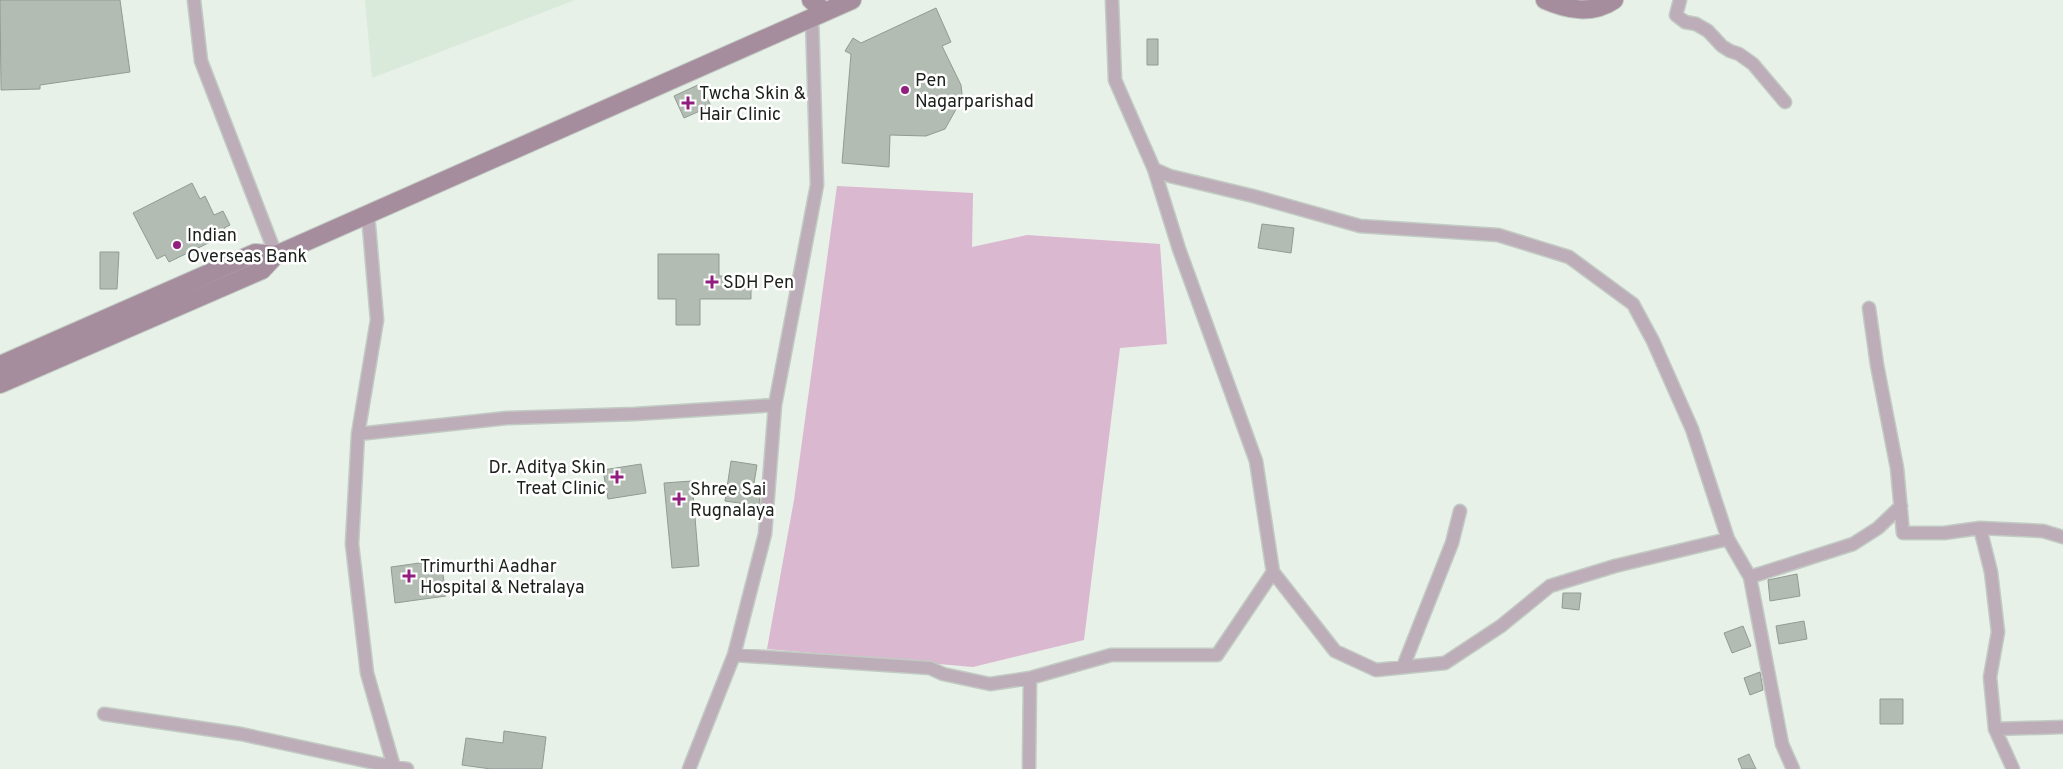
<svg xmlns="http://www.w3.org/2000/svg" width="2063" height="769" font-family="Overpass,sans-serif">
	<rect width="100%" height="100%" fill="#e7f1e8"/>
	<path fill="#d9e9da" d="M365,0H575L372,78Z"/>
	<path fill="#d9b8d0" d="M837,186L973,193L972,247L1027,235L1160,244L1167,344L1120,348L1084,640L973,667L767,649L794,500Z"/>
	<path fill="#b2bcb3" stroke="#929b92" d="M0,0H120L130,72L40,85V89L1,90Z
		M936,8L951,42L942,46L961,85L962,94L959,104L945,129L926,136L890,135L889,167L842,163L851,54L845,51L853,38L861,43Z
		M1147,39H1158V65H1147Z
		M700,84L711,106L684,118L674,96Z
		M192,183L200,199L205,196L214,215L223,211L230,225L224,228L227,234L169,262L165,255L157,259L133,213Z
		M1262,224L1294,228L1291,253L1258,248Z
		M100,252H119L117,289H100Z
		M658,254H719V276H751V299H700V325H676V299H658Z
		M731,461L757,465L754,483L761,484L759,506L725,501Z
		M641,464L646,493L608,499L603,470Z
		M692,481L699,566L672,568L664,483Z
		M441,560L446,596L395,603L391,567Z
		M1797,574L1800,596L1770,601L1768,580Z
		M1563,593H1581L1579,610L1562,608Z
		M1804,621L1807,639L1779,644L1776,626Z
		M1743,626L1751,646L1732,653L1724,633Z
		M1760,672L1763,690L1750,695L1744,678Z
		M1880,699H1903V724H1880Z
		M504,731L546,737L542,769H491L462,765L466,738L503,743Z
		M1749,754L1756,769H1742L1738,759Z"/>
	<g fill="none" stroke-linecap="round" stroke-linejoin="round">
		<defs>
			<path id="minor" d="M194,0L201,61L276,255
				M1112,0L1115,80L1154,169L1179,249L1256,461L1273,572L1335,651L1376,670L1445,663L1501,626L1550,586L1615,566L1728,539L1692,429L1653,341L1633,304L1569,257L1498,235L1360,226L1253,196L1170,176L1154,169
				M1680,0L1676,15L1685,22L1696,24L1708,31L1722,46L1730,51L1739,54L1753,64L1785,102
				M368,214L377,320L358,434L352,544L367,673L394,767L407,769
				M1869,308L1877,365L1897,468L1903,533H1944L1980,528L1991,572L1998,632L1990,677L1995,729L2013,769
				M358,434L507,418L635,414L775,405
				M1980,528L2043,531L2063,537
				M1728,539L1750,577L1853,544L1878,528L1901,506
				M1750,577L1782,744L1793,769
				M734,655L930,668L943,674L990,684L1030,678L1111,655H1217L1273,572
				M1403,667L1452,543L1460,511
				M104,714L241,734L394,767
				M1995,729L2063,727
				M689,769L734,655L765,534L775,405L817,185L812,17
				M1029,769L1030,678"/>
			<path id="secondary" d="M811,0L825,12
				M1545,0C1568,10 1592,15 1614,0
				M0,365L255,253L276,255
				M0,384L262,270L276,255L852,0"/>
		</defs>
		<use href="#minor" stroke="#c2cbc3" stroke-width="15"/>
		<use href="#secondary" stroke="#c2cbc3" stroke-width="20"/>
		<use href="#minor" stroke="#bdadb9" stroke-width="12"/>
		<use href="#secondary" stroke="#a58d9e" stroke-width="18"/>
	</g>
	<g fill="#921f7f" stroke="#fff" stroke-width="2">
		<circle cx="905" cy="90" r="5"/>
		<path d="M685.5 95.5h5v5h5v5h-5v5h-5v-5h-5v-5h5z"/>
		<circle cx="177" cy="245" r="5"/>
		<path d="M709.5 274.5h5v5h5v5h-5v5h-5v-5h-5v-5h5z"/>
		<path d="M614.5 469.5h5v5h5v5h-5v5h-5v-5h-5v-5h5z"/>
		<path d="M676.5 491.5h5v5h5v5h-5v5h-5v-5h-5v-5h5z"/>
		<path d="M406.5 568.5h5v5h5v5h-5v5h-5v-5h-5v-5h5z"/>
	</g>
	<g text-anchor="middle" stroke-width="5" stroke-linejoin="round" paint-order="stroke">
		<g font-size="18" fill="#1c201c" stroke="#fff" text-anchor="start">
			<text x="915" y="86">Pen<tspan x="915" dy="21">Nagarparishad</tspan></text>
			<text x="699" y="99">Twcha Skin &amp;<tspan x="699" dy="21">Hair Clinic</tspan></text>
			<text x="187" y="241">Indian<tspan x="187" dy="21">Overseas Bank</tspan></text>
			<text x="723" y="288">SDH Pen</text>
			<text x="606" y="473" text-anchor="end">Dr. Aditya Skin<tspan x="606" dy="21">Treat Clinic</tspan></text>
			<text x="690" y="495">Shree Sai<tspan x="690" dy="21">Rugnalaya</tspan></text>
			<text x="420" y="572">Trimurthi Aadhar<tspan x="420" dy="21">Hospital &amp; Netralaya</tspan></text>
		</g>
	</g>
</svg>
